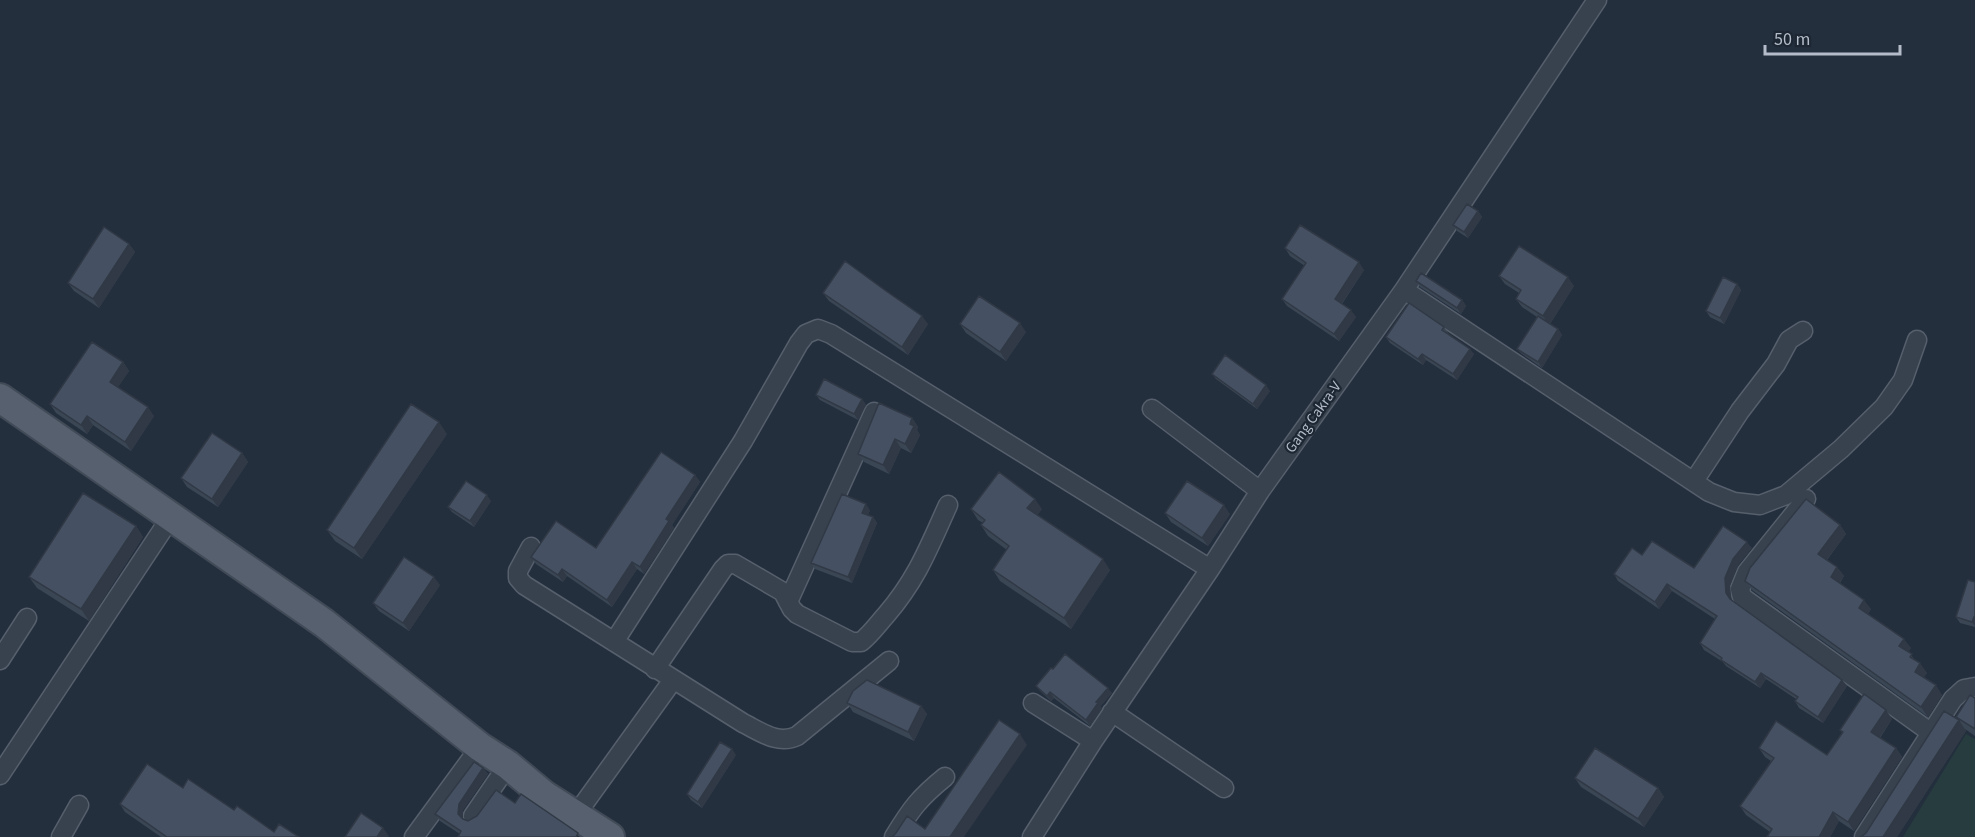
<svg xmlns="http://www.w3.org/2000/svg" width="1975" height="837" font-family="'Source Sans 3',sans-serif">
	<rect width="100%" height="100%" fill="#242f3e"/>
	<path fill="#263c3f" d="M1966,734L1975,739V837H1903Z"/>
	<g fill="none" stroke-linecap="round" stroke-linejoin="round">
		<defs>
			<path id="minor" d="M1404,290L1709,492L1734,502L1760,505L1786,495L1841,449L1884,407L1903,380L1917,340
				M1152,409L1260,491
				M1694,481L1740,411L1776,364L1789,340L1803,331
				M1806,499L1747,572L1740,589L1742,597L1930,732
				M531,547L518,571V578L524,585L743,723C761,732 778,745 797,736L889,661
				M788,602L874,412
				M614,642L743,441L799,343L806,334L818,329L831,334L1210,569
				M0,660L27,618
				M655,669L723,569L728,564H735L783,592L792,609L797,614L852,642H861C871,634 878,624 886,615C917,579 929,547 948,505
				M1033,703L1093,741
				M1112,712L1224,788
				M0,775L171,517
				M473,816L508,765
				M575,816L673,680
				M61,837L79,805
				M414,837L480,747
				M894,837C911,809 919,798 945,777
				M1032,837L1093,741L1210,569L1260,491L1404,290L1597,0
				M1864,837L1953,699L1964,689L1975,687"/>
			<path id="primary" d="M0,398L324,623L480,747L508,765L544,795L610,837"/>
		</defs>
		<use href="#minor" stroke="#565f6c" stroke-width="21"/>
		<use href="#primary" stroke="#414a57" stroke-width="32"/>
		<use href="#minor" stroke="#38414e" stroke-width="18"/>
		<use href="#primary" stroke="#56606e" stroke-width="28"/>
	</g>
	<path fill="#3b4654" d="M1478,211L1482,217L1468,238L1457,231L1453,225Z
		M129,244L135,252L99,308L74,291L68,283Z
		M1285,248L1364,270L1342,304L1356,317L1339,341L1287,306L1282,299L1305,266L1290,256Z
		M1499,276L1574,286L1550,324L1558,329L1562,335L1542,368L1522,354L1517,349L1537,317L1522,307L1516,299L1519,293L1505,284Z
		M1416,281L1462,300L1466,306L1461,314L1420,287Z
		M1737,284L1741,290L1724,324L1710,317L1706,311Z
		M823,293L928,324L908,355L829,301Z
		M960,324L1026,332L1006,361L966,333Z
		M1444,327L1448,333L1474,354L1457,380L1426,360L1423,365L1390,343L1386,337Z
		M123,362L129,371L118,387L154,416L131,451L93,425L87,434L56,413L50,404Z
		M1212,374L1270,391L1257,409L1216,379Z
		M816,395L862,399L866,405L858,420L820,400Z
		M912,418L918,427L917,430L920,435L911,453L901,448L889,474L864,462L858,454Z
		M447,434L362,559L335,541L327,530Z
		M242,453L248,462L218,507L187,487L181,478Z
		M695,475L700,482L672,525L674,528L644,574L637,569L612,607L567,576L563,582L536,564L531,557L596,548Z
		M491,501L474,527L452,512L448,507Z
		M971,509H1042L1037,515L1110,570L1071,629L1000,581L993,570L1007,550L988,536L981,525L983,523L978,520Z
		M870,510L868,515L873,517L877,523L852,583L815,569L811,563Z
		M1165,513L1230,514L1208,546L1171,522Z
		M1840,525L1846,534L1827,560L1837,567L1844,576L1840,583L1871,609L1868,614L1911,648L1908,652L1927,673L1924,677L1942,695L1928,717L1752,590L1745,581Z
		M136,526L143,537L89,621L37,588L29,577Z
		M1752,548L1738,565L1730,585L1731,600L1842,680L1847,686L1823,723L1799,708L1795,701L1796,699L1766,679L1760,688L1726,666L1723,662L1704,650L1700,643L1715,619L1672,591L1659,609L1618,581L1614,574L1642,555L1694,568Z
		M1975,582V627L1960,623L1956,617Z
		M440,585L409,631L379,611L373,603Z
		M1053,669L1112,693L1100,707L1102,708L1090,726L1054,698L1051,701L1040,691L1036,686Z
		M1975,698V736L1965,729L1966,731L1897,837H1861L1866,833L1958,720L1956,717Z
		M847,703L921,706L927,714L914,741L853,712Z
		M1892,719L1880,738L1896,748L1902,757L1854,831L1839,821L1830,837H1767L1770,832L1746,815L1740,806L1771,761L1765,757L1759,748L1827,755L1842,733L1840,730Z
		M736,755L702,808L691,800L687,794Z
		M483,768L488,774L463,810V819L468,821L515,803L460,834L440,821L435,814Z
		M1575,778L1658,788L1664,797L1644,827L1581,787Z
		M183,788L234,810L274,832L299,837H161L125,812L120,804Z"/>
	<path fill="#303945" d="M1478,211L1482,217L1468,238L1464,232Z
		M129,244L135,252L99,308L93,299Z
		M1359,262L1364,270L1340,306L1335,299Z
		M1568,277L1574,286L1549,325L1543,316Z
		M1737,284L1741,290L1724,324L1720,318Z
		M1462,300L1466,306L1461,314L1457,308Z
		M1351,310L1356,317L1339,341L1334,334Z
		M922,316L928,324L908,355L902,347Z
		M1020,323L1026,332L1006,361L1000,352Z
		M1558,329L1562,335L1542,368L1538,362Z
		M1470,349L1474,354L1457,380L1453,374Z
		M1422,354L1426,360L1423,365L1418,359Z
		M123,362L129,371L116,390L110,382Z
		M1266,385L1270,391L1257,409L1253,404Z
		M862,399L866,405L858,420L854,414Z
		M148,407L154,416L131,451L125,442Z
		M87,416L93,425L87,434L81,425Z
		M912,418L918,427L917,430L920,435L911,453L905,444L910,424Z
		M439,422L447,434L362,559L354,548Z
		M895,439L901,448L889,474L883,465Z
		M242,453L248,462L218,507L212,499Z
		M695,475L700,482L672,525L674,528L644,574L640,567L666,519Z
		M487,495L491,501L474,527L470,521Z
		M1035,499L1042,509L1035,519L1027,508Z
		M866,504L870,510L866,519L862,513Z
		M1224,505L1230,514L1208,546L1202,538Z
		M873,517L877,523L852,583L848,577Z
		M1840,525L1846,534L1824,563L1818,554Z
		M136,526L143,537L89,621L81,609Z
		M1747,542L1752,548L1738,565L1730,585L1731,600L1726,593L1725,578L1733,559Z
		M1103,559L1110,570L1071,629L1064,618Z
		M632,562L637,569L612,607L607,600Z
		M1837,567L1844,576L1837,586L1831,577Z
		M562,569L567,576L563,582L558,575Z
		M434,577L440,585L409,631L403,623Z
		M1667,584L1672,591L1659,609L1655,602Z
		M1864,600L1871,609L1866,617L1859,608Z
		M1974,617L1975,619V626L1972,622Z
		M1904,639L1911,648L1906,655L1899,646Z
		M1920,663L1927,673L1921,681L1915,672Z
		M1761,673L1766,679L1760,688L1755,682Z
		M1842,680L1847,686L1823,723L1818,717Z
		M1936,685L1942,695L1928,717L1921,707Z
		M1108,688L1112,693L1100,707L1102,708L1090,726L1086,720L1096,702Z
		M1050,692L1054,698L1051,701L1047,696Z
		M921,706L927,714L914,741L908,732Z
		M1886,710L1892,719L1877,741L1871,732Z
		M1959,720L1966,731L1897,837H1883Z
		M1020,734L1027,745L964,837H950Z
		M1896,748L1902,757L1854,831L1848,822Z
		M732,749L736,755L702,808L698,802Z
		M483,768L488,774L463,810V820L458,814L459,804Z
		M1658,788L1664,797L1644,827L1638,819Z
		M1833,812L1839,821L1830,837H1819Z
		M383,828L389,836L388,837H377Z"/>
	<path fill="#455162" stroke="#303945" stroke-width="1.5" d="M1467,204L1478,211L1464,232L1453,225Z
		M1300,225L1359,262L1335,299L1351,310L1334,334L1282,299L1306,263L1285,248Z
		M104,227L129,244L93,299L68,283Z
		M1519,246L1568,277L1543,316L1516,299L1521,290L1499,276Z
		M845,261L886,291L922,316L902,347L823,293Z
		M1421,273L1462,300L1457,308L1416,281Z
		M1723,277L1737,284L1720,318L1706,311Z
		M979,296L1020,323L1000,352L960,324Z
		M1409,303L1444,327L1442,330L1470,349L1453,374L1422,354L1418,359L1386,337Z
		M1538,316L1558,329L1538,362L1517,349Z
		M92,342L123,362L110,382L148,407L125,442L87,416L81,425L50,404Z
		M1225,355L1266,385L1253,404L1212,374Z
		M824,379L862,399L854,414L816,395Z
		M879,403L912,418L910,424L914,426L905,444L895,439L883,465L858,454Z
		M411,404L439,422L354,548L327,530Z
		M212,433L242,453L212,499L181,478Z
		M661,452L695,475L666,519L669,521L640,567L632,562L607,600L562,569L558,575L531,557L556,521L596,548Z
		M999,472L1035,499L1027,508L1103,559L1064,618L993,570L1009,546L981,525L985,520L971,509Z
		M466,481L487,495L470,521L448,507Z
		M1187,481L1224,505L1202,538L1165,513Z
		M83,493L136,526L81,609L29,577Z
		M842,494L866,504L862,513L873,517L848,577L811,563Z
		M1806,499L1840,525L1818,554L1837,567L1831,577L1864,600L1859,608L1904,639L1899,646L1912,654L1910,657L1920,663L1915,672L1936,685L1921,707L1745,581L1750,568Z
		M1723,526L1747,542L1733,559L1725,578L1726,593L1730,599L1842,680L1818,717L1795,701L1798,697L1761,673L1755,682L1721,660L1722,658L1700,643L1717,616L1667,584L1655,602L1614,574L1632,548L1642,555L1652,541L1694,568Z
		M404,557L434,577L403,623L373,603Z
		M1968,580L1975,582V618L1974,617L1972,622L1956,617Z
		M1065,654L1108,688L1096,702L1098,703L1086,720L1050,692L1047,696L1036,686L1051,668L1053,669Z
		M867,680L921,706L908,732L847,703L853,691Z
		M1864,694L1886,710L1871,732L1896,748L1848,822L1833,812L1819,837H1767L1772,829L1740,806L1774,758L1759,748L1776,721L1827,755L1843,732L1840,730Z
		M1970,695L1975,698V729L1956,717Z
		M1944,711L1959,720L1883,837H1859H1861L1866,833Z
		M999,720L1020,734L950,837H889H892L896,833L907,816L925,829Z
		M720,742L732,749L698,802L687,794Z
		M1595,748L1658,788L1638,819L1575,778Z
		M474,762L483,768L459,804L458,814L463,819L468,821L477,816L496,790L515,803L521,794L578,833L576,837H458L461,831L435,814Z
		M147,764L183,788L188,779L234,810L237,806L274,832L279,824L299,837H167L120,804Z
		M361,813L383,828L377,837H345Z"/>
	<g text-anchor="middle" stroke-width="4.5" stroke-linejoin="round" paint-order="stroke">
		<g font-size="15" fill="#b4bcc9" stroke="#1d2633">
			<text transform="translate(1313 417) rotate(-54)" y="5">Gang Cakra-V</text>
		</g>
	</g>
	<path d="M1765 45v9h135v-9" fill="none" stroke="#b4bcc9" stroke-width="3"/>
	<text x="1774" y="45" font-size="18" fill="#b4bcc9" stroke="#1d2633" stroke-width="4.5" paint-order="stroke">50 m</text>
</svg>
